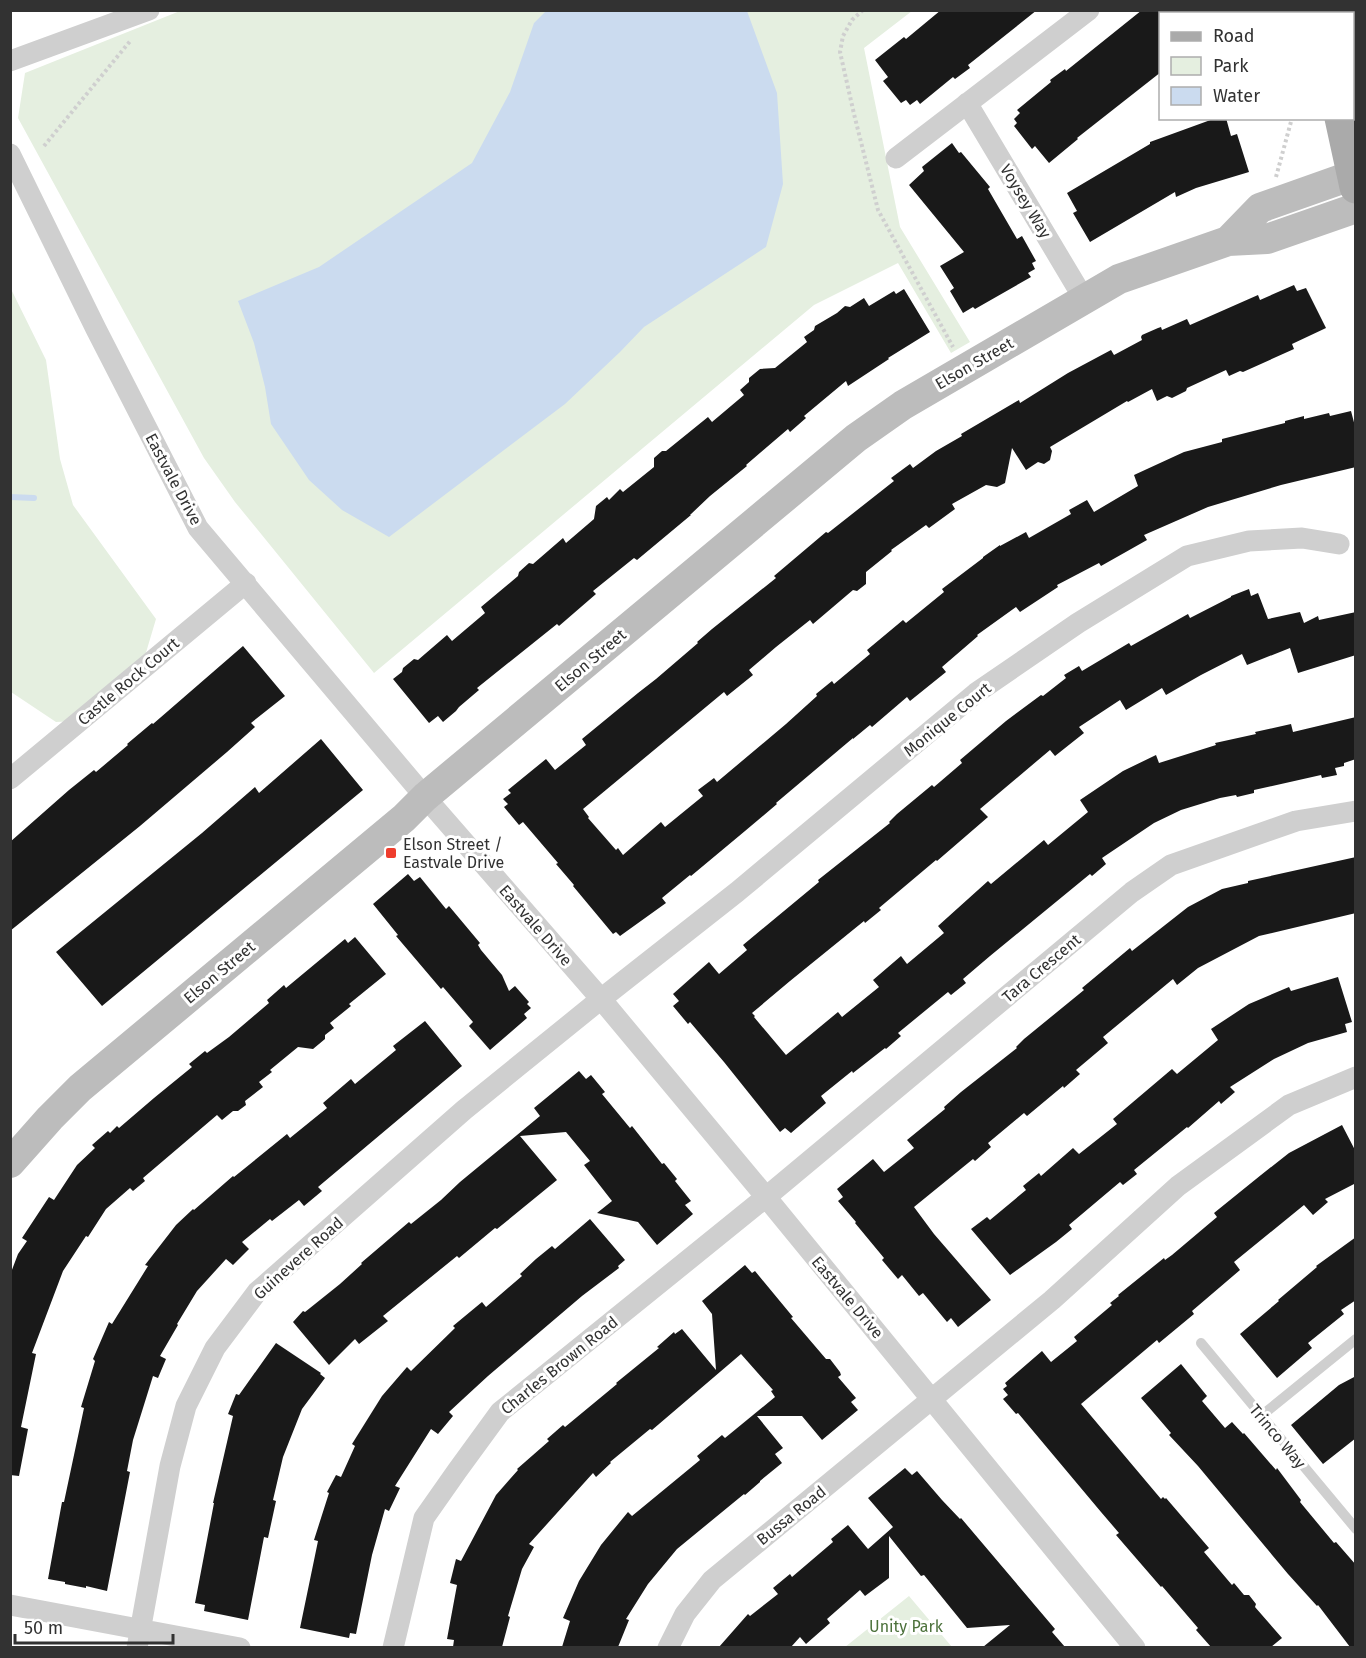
<svg xmlns="http://www.w3.org/2000/svg" width="1366" height="1658" font-family="'Fira Sans',sans-serif">
	<rect width="100%" height="100%" fill="#fff"/>
	<path fill="#e5efe0" d="M180,11H912L864,48L900,227L970,342L951,353L898,263L814,305L374,673L235,502L204,458L18,118L25,73Z
		M10,287L46,360L60,459L73,505L156,619L139,676L94,720L56,722L11,692Z
		M909,1596L952,1647H845Z"/>
	<path fill="#cbdbef" d="M546,11H747L777,93L783,184L766,247L644,327L620,352L565,404L389,537L342,510L309,480L271,424L265,387L254,343L238,301L319,267L472,163L510,92L534,23Z"/>
	<g fill="none" stroke-linecap="round" stroke-linejoin="round">
		<path stroke="#cbdbef" stroke-width="6" d="M10,497L34,498"/>
	</g>
	<path fill="#191919" d="M941,10H1037L968,65L970,68L955,79L953,77L920,104L917,100L910,105L906,100L901,103L883,81L888,77L875,60L904,37L906,39Z
		M1142,10H1161V72L1077,138L1078,139L1049,163L1035,146L1032,149L1014,126L1017,123L1014,119L1020,113L1017,110L1051,82L1050,80L1065,69L1066,71Z
		M1216,118H1226L1231,136L1237,134L1249,172L1196,188L1176,197L1175,192L1090,242L1073,213L1077,211L1067,193L1150,144V142Z
		M952,143L959,153L961,152L990,187L988,189L999,208L1017,239L1022,236L1036,261L1032,263L1035,269L1028,273L1031,277L975,309L973,307L963,313L950,291L954,288L940,266L964,252L909,185L924,171L922,167Z
		M1294,285L1297,291L1306,288L1326,328L1292,344L1294,349L1243,372L1240,371L1229,376L1226,370L1187,388L1186,391L1172,398L1167,396L1157,401L1152,389L1128,402L1127,401L1050,447L1052,451L1050,460L1044,464L1038,462L1026,470L1012,448L1005,483L997,487L986,485L952,504L955,509L929,528L926,525L891,550L892,551L866,572V584L857,591L853,590L813,624L810,620L776,647L749,670L753,675L727,696L724,692L583,809L589,817L588,818L616,850L618,848L623,855L661,822L665,827L703,796L698,790L714,778L717,782L786,724L817,696L816,694L832,681L834,684L870,654L867,650L903,620L906,623L944,592L942,589L983,558V557L1000,545V546L1026,532L1029,538L1071,514L1069,510L1087,500L1094,512L1138,486L1134,475L1184,452L1222,442V439L1285,423V421L1304,416V419L1329,413L1330,416L1351,411L1356,430V467L1281,485L1208,507L1144,535L1147,540L1101,566L1099,563L1057,585L1058,587L1020,612L1016,607L977,635L978,636L942,667L946,672L910,701L907,697L872,727L870,725L853,739V738L776,803L777,804L745,831L691,876L690,875L662,898L666,903L620,936L616,932L613,934L573,886L574,885L556,864L558,863L523,822L519,825L504,807L508,804L503,799L511,793L508,790L546,759L555,770L586,745L582,739L638,693L656,679L698,643L697,642L712,629L776,578L774,576L826,532L828,533L894,481L891,478L910,464L913,468L936,451L962,436L961,434L1019,400L1020,403L1068,373L1111,350L1114,355L1142,340L1141,337L1142,335L1158,328L1161,327L1162,330L1187,319L1190,325L1258,295L1260,300Z
		M904,289L930,332L888,358L889,359L848,386L846,381L804,416L806,418L790,432L788,429L746,465L747,466L710,496L690,515H691L637,560L634,558L593,591L596,594L559,626L557,624L477,688L479,690L459,707L456,711L443,722L438,716L429,723L393,679L402,672L403,668L414,659L418,660L447,635L452,641L485,613L481,607L518,576L519,572L529,563L533,564L563,538L566,543L594,519L596,506L607,497L609,500L620,489L623,492L654,467V458L662,451H666L708,417L712,422L744,395L740,390L749,382V378L760,369L775,368L807,342L804,337L814,330L815,326L837,313L845,306L850,307L864,298L869,306L894,291L896,294Z
		M1249,589L1251,596L1258,593L1268,619L1300,612L1304,623L1318,616L1319,620L1356,612V655L1298,673L1290,648L1247,665L1242,654L1201,675L1166,695L1162,688L1126,710L1120,700L1079,727L1084,733L1055,756L1050,750L980,809L988,817L937,861L936,860L879,908L881,910L865,923L864,921L790,981L752,1013L755,1016L754,1017L786,1055L838,1012L842,1017L879,987L873,980L901,956L907,964L944,933L938,926L988,881L991,884L1044,840L1048,845L1088,812L1080,800L1123,771L1156,755L1159,763L1216,745L1215,743L1256,734L1255,732L1291,724L1293,732L1356,717V759L1344,763V766L1335,768L1337,775L1322,778L1321,775L1254,790V793L1237,797L1236,795L1220,798L1181,810L1154,823L1102,858L1106,864L1092,876L1090,874L990,956L963,979L966,983L951,995L948,992L898,1033L901,1036L886,1049L885,1048L853,1073L852,1071L821,1096L826,1103L791,1133L785,1128L780,1132L724,1062L690,1022L688,1024L673,1006L679,1001L673,994L709,962L719,974L747,950L743,945L819,882L818,880L890,823L889,822L897,814L932,785L934,787L962,763L960,760L1006,721L1041,695L1043,696L1066,678L1064,675L1079,666L1082,671L1129,643L1131,646L1188,614L1190,618L1231,597V596Z
		M243,646L285,696L251,723L255,727L227,752L140,826L10,931V842L69,790L94,770L96,772L128,745L127,744L152,723L153,724Z
		M321,739L363,790L102,1006L56,952L202,833L255,787L259,793Z
		M1356,857V913L1259,936L1198,968L1177,985L1173,979L1103,1037L1108,1043L1076,1070L1080,1074L1064,1088L1063,1086L1027,1116L1024,1113L988,1143L991,1147L975,1161L973,1159L914,1207L934,1234L991,1300L958,1327L951,1318L947,1322L923,1293L919,1296L902,1275L898,1279L882,1260L884,1258L855,1223L856,1222L838,1201L843,1197L837,1189L873,1159L884,1172L914,1148L907,1140L945,1109L944,1107L961,1092L1017,1048L1016,1047L1024,1039L1084,990L1082,988L1130,948L1132,951L1188,907L1222,889L1248,883V881Z
		M408,874L414,881L420,877L446,909L449,906L480,943L478,945L481,950L502,975L509,991L515,986L529,1002L527,1004L531,1008L524,1014L527,1018L490,1050L469,1026L473,1022L443,987L441,989L396,936L398,935L373,904Z
		M355,937L386,974L349,1004L351,1006L330,1023L334,1028L325,1035V1039L313,1049L298,1047L270,1070L272,1072L259,1082L263,1087L245,1101L246,1105L238,1111H233L222,1120L217,1115L143,1178L145,1181L133,1191L130,1188L106,1209L88,1237L86,1236L63,1271L32,1353L36,1354L21,1427L28,1429L19,1476L10,1475V1275L18,1254L27,1241L22,1238L49,1197L54,1200L77,1165L95,1148L92,1145L108,1131L110,1133L117,1126L119,1128L154,1098L192,1067L189,1064L205,1051L207,1053L229,1037L269,1003L267,1000L284,985L286,988L345,939L348,943Z
		M1338,977L1352,1022L1345,1024L1347,1032L1308,1043L1274,1059L1230,1087L1235,1092L1221,1104L1219,1101L1188,1128L1187,1127L1134,1170L1137,1174L1123,1185L1120,1182L1069,1225L1072,1229L1056,1242L1010,1275L971,1229L987,1217L990,1220L1026,1190L1023,1186L1039,1173L1041,1176L1073,1148L1079,1154L1117,1124L1113,1119L1172,1069L1177,1074L1218,1040L1211,1029L1249,1004L1289,987L1291,991Z
		M425,1021L462,1066L318,1187L322,1191L304,1206L299,1200L272,1221L270,1219L242,1242L249,1249L233,1265L226,1259L197,1291L177,1324L178,1325L160,1356L166,1359L158,1378L153,1376L133,1440L127,1471L130,1472L107,1591L86,1586V1588L65,1584V1582L48,1579L62,1502H64L84,1408L81,1407L95,1361L93,1359L109,1322L112,1324L148,1266L145,1265L176,1225L193,1209L194,1210L233,1176L234,1177L287,1134L290,1138L327,1108L323,1103L351,1079L355,1084L396,1050L393,1046Z
		M579,1071L586,1079L591,1075L605,1092L602,1094L630,1128L632,1126L662,1164L664,1163L677,1179L675,1181L691,1201L685,1205L693,1214L657,1245L638,1222L597,1213L612,1201L584,1165L590,1161L566,1132L520,1136L557,1180L497,1229L495,1228L459,1258L457,1256L383,1316L388,1321L359,1344L355,1339L329,1365L293,1322L303,1311L305,1312L340,1284L362,1264L361,1263L409,1222L411,1224L441,1200L460,1182L540,1116L534,1108Z
		M1342,1125L1356,1152V1183L1325,1199L1328,1202L1313,1215L1304,1205L1234,1262L1240,1270L1192,1311L1194,1314L1159,1343L1157,1340L1081,1404L1161,1499L1163,1497L1165,1499L1166,1498L1209,1548L1204,1552L1232,1585L1234,1583L1244,1595H1249L1256,1604L1255,1607L1282,1638L1271,1647H1211L1196,1630L1198,1628L1162,1586L1161,1587L1116,1535L1119,1533L1101,1512L1018,1413L1016,1414L1003,1399L1008,1395L1003,1389L1007,1386L1005,1383L1042,1351L1051,1362L1077,1341L1074,1337L1112,1305L1110,1303L1119,1296L1118,1295L1154,1266L1164,1258L1165,1260L1172,1255L1217,1217L1214,1213L1261,1175L1289,1153Z
		M590,1219L625,1260L618,1266L619,1268L582,1296L488,1376L463,1399L449,1412L453,1416L438,1434L431,1429L395,1486L400,1488L389,1511L385,1509L372,1555L356,1634L350,1633L349,1638L300,1628L318,1541L314,1540L329,1493L327,1492L336,1475L341,1477L355,1446L352,1444L382,1396L407,1367L411,1371L455,1328L453,1326L482,1302L486,1307L522,1276L520,1274L536,1259L552,1246L555,1249Z
		M1356,1237V1300L1341,1310L1344,1314L1308,1343L1312,1348L1277,1378L1240,1334L1279,1301L1278,1300L1317,1267L1316,1266Z
		M745,1265L752,1273L755,1271L793,1317L791,1318L826,1359H830L840,1372L841,1375L838,1377L856,1398L851,1402L858,1410L822,1440L802,1416H757L783,1448L775,1454L782,1463L760,1481V1482L745,1495L744,1494L677,1549L648,1584L626,1619L629,1620L618,1647H562L570,1621L563,1618L579,1581L601,1545L628,1512L632,1516L700,1460L697,1456L722,1435L725,1438L775,1397L771,1391L773,1390L741,1354L652,1430L650,1429L610,1462L611,1463L596,1477L593,1473L529,1544L534,1547L522,1569L508,1616L510,1617L502,1647H453L454,1640L447,1639L457,1585L450,1583L456,1559L461,1561L496,1495L518,1470L517,1469L549,1441L547,1439L563,1425L565,1427L617,1384L616,1383L659,1348L657,1347L674,1332L675,1334L682,1329L716,1370L712,1314L702,1301Z
		M276,1343L321,1373L320,1374L325,1378L302,1409L283,1457L273,1500L276,1501L268,1538L264,1537L248,1620L204,1611L205,1605L195,1603L214,1503H213L233,1416L228,1414L236,1394L239,1395Z
		M1181,1364L1207,1396L1202,1401L1225,1428L1232,1422L1243,1434L1244,1433L1276,1470L1277,1468L1301,1500L1300,1502L1334,1543L1336,1542L1356,1565V1647H1350L1318,1605L1317,1606L1288,1574L1198,1466L1169,1435L1171,1433L1141,1398Z
		M1356,1376V1438L1323,1464L1291,1425L1339,1385Z
		M905,1468L912,1475L917,1471L942,1500L960,1519L961,1518L1055,1629L1052,1632L1065,1647H983L1010,1625L967,1628L924,1575L921,1576L889,1536V1578L865,1596L860,1590L827,1619L830,1623L806,1644L800,1637L791,1647H719L748,1614L750,1616L778,1594L773,1588L790,1574L792,1577L833,1542L831,1539L848,1525L868,1549L893,1527L868,1498Z"/>
	<g fill="none" stroke-linecap="round" stroke-linejoin="round">
		<path stroke="#cfcfcf" stroke-width="4" stroke-dasharray="3 3" stroke-linecap="butt" d="M863,10L852,20L843,36L840,52L854,114L878,210L953,347
			M44,146L131,40
			M1276,177L1292,118"/>
		<path stroke="#cfcfcf" stroke-width="10" d="M1201,1343L1356,1529
			M1261,1416L1356,1339"/>
		<path stroke="#cfcfcf" stroke-width="21" d="M10,61L149,10
			M967,103L1084,299
			M10,154L96,329L198,528L425,797L601,999L766,1197L1135,1648
			M896,158L1089,10
			M10,779L246,583
			M10,1605L240,1648
			M137,1648L170,1466L186,1406L215,1348L257,1292L464,1110L601,999L737,892L976,693L1078,623L1187,556L1249,541L1302,538L1339,544
			M393,1648L424,1518L457,1471L500,1412L766,1197L1132,892L1171,865L1296,821L1356,811
			M668,1648L685,1614L712,1580L1052,1300L1178,1186L1289,1105L1356,1077"/>
		<path stroke="#bcbcbc" stroke-width="30" d="M1228,241L1260,208L1356,174
			M10,1163L50,1118L80,1088L404,818L425,797L856,438L903,405L1119,279L1228,241L1267,239L1356,208"/>
		<path stroke="#aaa" stroke-width="33" d="M1338,10L1339,14
			M1352,55L1356,60
			M1341,118L1356,187"/>
	</g>
	<rect fill="#ef3d2d" stroke="#fff" stroke-width="2" x="385" y="847" width="12" height="12" rx="3"/>
	<g text-anchor="middle" stroke-width="6" stroke-linejoin="round" paint-order="stroke">
		<g font-size="16" fill="#323232" stroke="#fff">
			<text transform="translate(1026 201) rotate(59)" y="6">Voysey Way</text>
			<text transform="translate(974 363) rotate(-30)" y="6">Elson Street</text>
			<text transform="translate(174 479) rotate(62)" y="6">Eastvale Drive</text>
			<text transform="translate(590 660) rotate(-40)" y="6">Elson Street</text>
			<text transform="translate(128 681) rotate(-40)" y="6">Castle Rock Court</text>
			<text transform="translate(947 719) rotate(-39)" y="6">Monique Court</text>
			<text transform="translate(536 925) rotate(49)" y="6">Eastvale Drive</text>
			<text transform="translate(1041 968) rotate(-40)" y="6">Tara Crescent</text>
			<text transform="translate(219 972) rotate(-40)" y="6">Elson Street</text>
			<text transform="translate(298 1258) rotate(-42)" y="6">Guinevere Road</text>
			<text transform="translate(848 1297) rotate(50)" y="6">Eastvale Drive</text>
			<text transform="translate(559 1365) rotate(-39)" y="6">Charles Brown Road</text>
			<text transform="translate(1278 1436) rotate(50)" y="6">Trinco Way</text>
			<text transform="translate(791 1515) rotate(-39)" y="6">Bussa Road</text>
		</g>
		<g font-size="16" fill="#323232" stroke="#fff" text-anchor="start">
			<text x="403" y="850">Elson Street /<tspan x="403" dy="18">Eastvale Drive</tspan></text>
		</g>
		<g font-size="16" fill="#4c713b" stroke="#fff">
			<text x="906" y="1632">Unity Park</text>
		</g>
	</g>
	<rect width="1366" height="1658" fill="none" stroke="#323232" stroke-width="24"/>
	<rect x="1159" y="12" width="195" height="108" fill="#ffffff" stroke="#adadad" stroke-width="1.5"/>
	<rect x="1171" y="32" width="30" height="9" fill="#aaaaaa" stroke="#adadad" stroke-width="1.5"/>
	<text x="1213" y="42" font-size="18" fill="#323232">Road</text>
	<rect x="1171" y="57" width="30" height="18" fill="#e5efe0" stroke="#adadad" stroke-width="1.5"/>
	<text x="1213" y="72" font-size="18" fill="#323232">Park</text>
	<rect x="1171" y="87" width="30" height="18" fill="#cbdbef" stroke="#adadad" stroke-width="1.5"/>
	<text x="1213" y="102" font-size="18" fill="#323232">Water</text>
	<path d="M15 1634v9h158v-9" fill="none" stroke="#323232" stroke-width="3"/>
	<text x="24" y="1634" font-size="18" fill="#323232" stroke="#ffffff" stroke-width="4.5" paint-order="stroke">50 m</text>
</svg>
